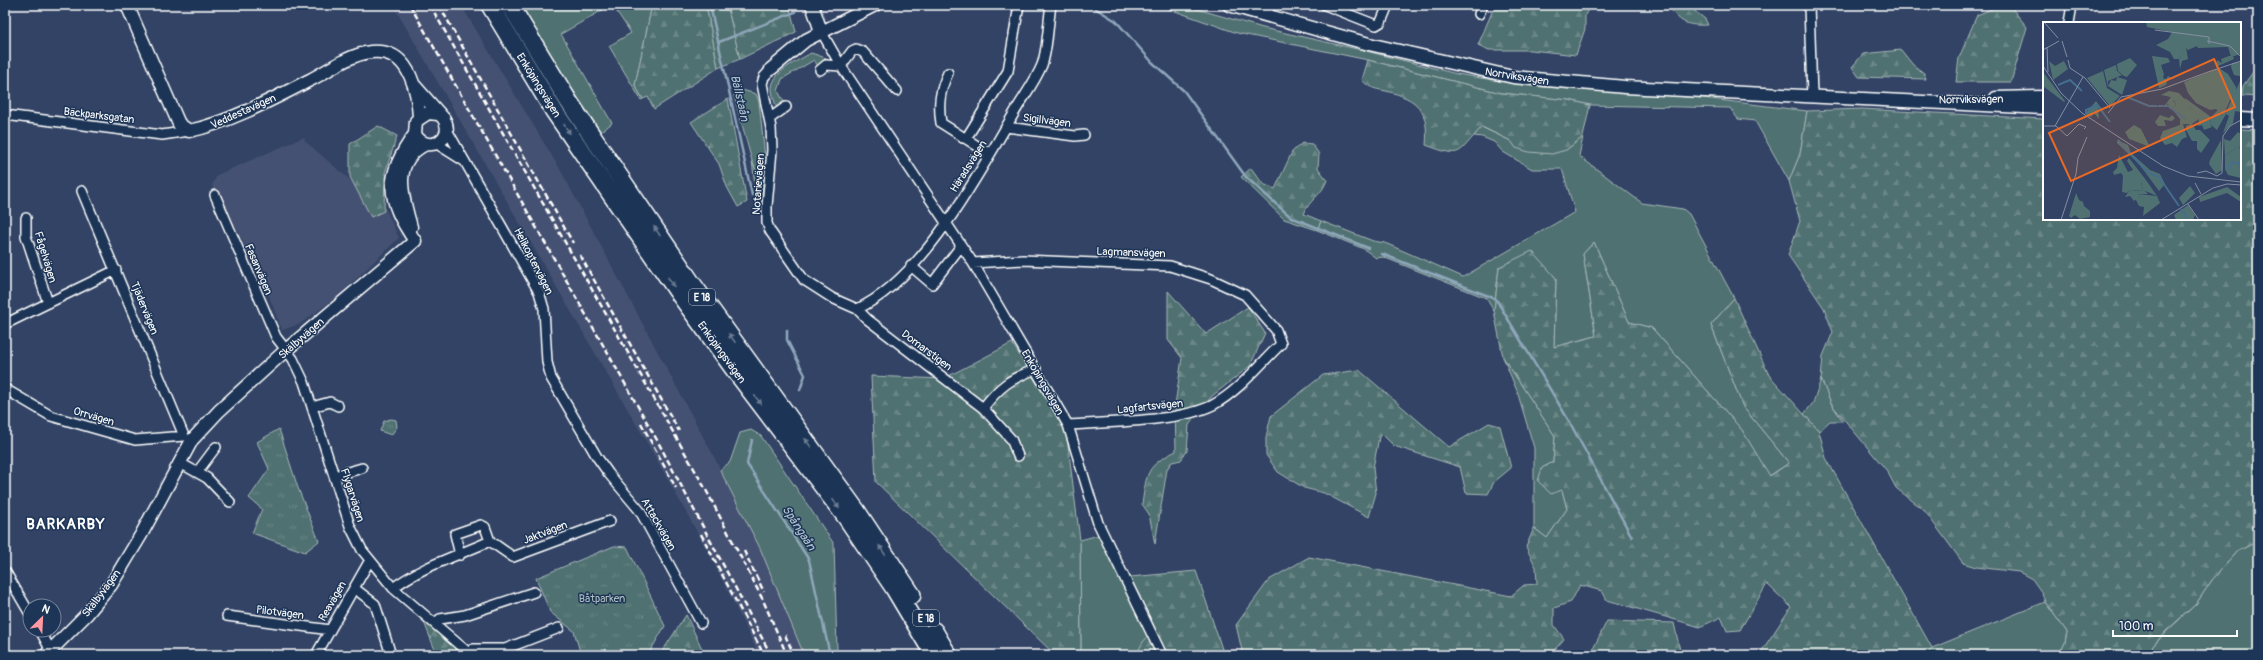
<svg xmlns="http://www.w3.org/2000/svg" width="2263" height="660" font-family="Pangolin,sans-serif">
	<defs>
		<pattern id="forest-firs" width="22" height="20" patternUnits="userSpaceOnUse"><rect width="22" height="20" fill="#507171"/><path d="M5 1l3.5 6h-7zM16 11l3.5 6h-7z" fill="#6a8686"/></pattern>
		<pattern id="park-tufts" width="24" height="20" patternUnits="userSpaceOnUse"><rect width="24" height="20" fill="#507171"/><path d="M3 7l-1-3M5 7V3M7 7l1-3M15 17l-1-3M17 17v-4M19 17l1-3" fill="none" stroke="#6a8686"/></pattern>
	</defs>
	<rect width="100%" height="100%" fill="#324365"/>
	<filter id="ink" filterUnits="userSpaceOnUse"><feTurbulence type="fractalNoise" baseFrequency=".025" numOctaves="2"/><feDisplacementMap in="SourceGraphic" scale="8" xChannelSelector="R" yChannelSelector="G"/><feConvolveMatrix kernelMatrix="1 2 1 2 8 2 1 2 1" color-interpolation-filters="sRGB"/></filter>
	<g filter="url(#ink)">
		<path fill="#455172" d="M393,5H461L561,171L713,455L760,548L804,655H759L712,559L657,460Z
			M304,137L305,141L387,212L399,238L338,296L300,324L282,330L269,296L230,215L212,186L217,175Z"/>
		<path fill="#507171" stroke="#a8b8b8" d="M520,5H652L635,85L643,99L641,100L609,46L631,33L615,9L606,8L561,34L612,123L601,132L543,45Z
			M706,5H727L740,59L718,68Z
			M1158,5H1183L1263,28L1366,51L1457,74L1529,86L1703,98L1807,111L1800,154L1789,181L1755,121L1738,119L1730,108L1590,105L1569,100L1501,93L1368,60L1237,33Z
			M811,53L826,58L823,64L818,66L814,60L782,79L778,91L784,102L777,109C775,103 773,97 772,91C770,72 798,61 811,53Z
			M742,90L756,94L759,102L766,166L763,187L752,161L734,95Z
			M1481,127L1511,141L1566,150L1583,137L1579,156L1642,203L1683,209L1689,214L1734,298L1711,325L1743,407L1789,463L1769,476L1742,430L1652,328L1629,322L1594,242L1583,254L1596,336L1554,347L1556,278L1499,267L1494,311L1486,298L1383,257L1376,258L1364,249L1317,230L1321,221L1373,241L1385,243L1463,277L1575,212L1562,169H1532L1503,152L1494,142L1482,137L1474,136Z
			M1503,357L1555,436L1553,462L1542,468L1562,490L1567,509L1547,538L1534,528V448L1517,391Z
			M1821,379L1832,405L1843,421H1830L1819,431L1804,414L1813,403Z
			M751,430L761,436L834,544L837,650L840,655H804L760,548L720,470L730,462L740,433Z
			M1099,535L1149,635L1136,655H1081L1080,540Z
			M2258,541V655H2145L2166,632L2196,604L2212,580L2238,551Z
			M2045,602L2067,632L2065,643L2059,655H1927L1932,648Z"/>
		<path fill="url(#forest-firs)" stroke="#a8b8b8" d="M652,5H706L718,68L654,109L648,97L643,99L635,85Z
			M727,5H789L796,32L740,59Z
			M1495,5H1603L1589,8L1585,15V29L1576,55L1531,50H1489L1478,45Z
			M1668,5H1687L1705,19L1708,25C1686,26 1680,23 1668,5Z
			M2001,5H2009L2027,27L2011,82H1956L1959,58L1977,15Z
			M1901,50L1913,65L1924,73L1925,79L1859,77L1852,67L1863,54Z
			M1368,60L1501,93L1569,100L1590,105L1583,137L1566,150L1552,154L1529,152L1516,148L1511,141L1482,127C1456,154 1464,159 1426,145C1429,111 1419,99 1386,91C1375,89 1369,88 1362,80Z
			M2258,65V97L2242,96L2243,86Z
			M728,99L747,202L738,207L727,187L719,164L691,122Z
			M1862,109L2044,119V219H2240V129L2258,130V541L2238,551L2212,580L2196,604L2166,631L2145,655H2059L2065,643L2067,632L2045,602L2042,593L2032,579L2019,572L1976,567L1963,563L1924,510L1896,488L1887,471L1832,405L1821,379L1823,356L1833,332L1824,308L1788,255L1800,221L1789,181L1800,154L1807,111Z
			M378,126L397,136L385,173L384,211L371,217L350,177V144Z
			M1302,143L1312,144L1319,154L1318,168L1327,180C1321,197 1309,199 1304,214L1321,221L1317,230L1284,219L1241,177L1251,168L1263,184L1275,189L1292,152Z
			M752,161L763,187L761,195L756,193Z
			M1594,242L1629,322L1652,328L1742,430L1770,476L1789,463L1743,407L1711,325L1734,298L1769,375L1819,431L1826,458L1932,648L1927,655H1759L1791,607L1767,584L1740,630L1727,631L1721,617L1700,627L1607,600L1602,591L1580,585L1571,602L1554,608V625L1564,639L1550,655H1243L1236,625L1269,580L1309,557L1511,596L1524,585L1537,584L1536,567L1526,547L1534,528L1547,538L1567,509L1562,490L1551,494L1538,481L1542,468L1553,462L1555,436L1503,357L1494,311L1499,267L1532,251L1556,278L1554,347L1596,336L1583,254Z
			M1168,291L1206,334L1248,307L1265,333L1250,366L1212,396L1189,425L1187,451L1181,460L1172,462L1167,469L1155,544L1149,514L1142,504C1147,472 1146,466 1176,451L1175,405L1182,358L1168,340Z
			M1012,343L1066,430L1080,540L1081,655H1055L876,482L871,376L943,379Z
			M1359,370L1449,447L1489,423L1500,426L1511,468L1494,482L1488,494L1466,493L1460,467L1394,446L1382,434L1379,437L1373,468L1376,493L1369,517L1324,493L1304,488L1278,472L1266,455V437L1271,416L1323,375Z
			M1196,571L1224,655H1136L1143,642L1155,628L1130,577Z
			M686,615L705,655H660Z
			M422,617L464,655H437Z
			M1607,621L1674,623L1681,655H1590Z"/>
		<path fill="url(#park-tufts)" stroke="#a8b8b8" d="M391,419L396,420L397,427L391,435L380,431L384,421Z
			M279,429L298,488L319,541L305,552L252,533L262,509L249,498L269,469L257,442Z
			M614,546L627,547L665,626L648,655H581L574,631L550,612L536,578Z"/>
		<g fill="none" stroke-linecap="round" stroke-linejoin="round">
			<path stroke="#8fa7bb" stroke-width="2.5" d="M710,5L752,195
				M1090,5L1116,21L1152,62L1184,91L1246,177L1276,204L1291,217L1368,248
				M719,42L795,12
				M1382,254L1496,299L1569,421L1632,537
				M787,330V340L805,375L800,390
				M752,440L747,464L809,560L830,655"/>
			<defs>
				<path id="minor" d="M1325,5L1376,25L1381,22L1388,5
					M1809,5L1812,96
					M1479,14L1483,5
					M1266,15L1270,5
					M2069,23L2072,5
					M821,31L841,66L973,263L1068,425L1098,523L1162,655
					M841,66L852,51L856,49L863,52L897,91
					M771,69L764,77L762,84L771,128L772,150L767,206V223L770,231L804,280L832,298L857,309L867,319L983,408C1000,386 1010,379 1036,369
					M820,70L826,65L841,66
					M948,73C940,90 938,104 941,123L990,154
					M5,115L162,135L189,131
					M769,119L786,107
					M1006,127L1075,136L1084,135
					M447,130L539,292L544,309L547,362L551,378L597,457L609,474L640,511L701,623
					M963,138L967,137L1008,71L1019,5
					M437,144L464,161
					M82,191L184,436
					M215,195L276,337L293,359L304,382L350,526L362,550L393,588L471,655
					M26,218V236L48,303
					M973,263L1023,260L1170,266L1211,279L1245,295L1276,330L1281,344C1260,364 1239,391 1213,405C1179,422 1108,422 1068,425
					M911,266L932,284L961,246
					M857,309C922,280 978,175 1013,115C1022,99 1035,82 1042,65C1048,48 1048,23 1051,5
					M5,324L116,270
					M5,389L51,416L135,440L184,436
					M312,407L330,402L338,406
					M983,408L1011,439L1018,456
					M180,463L207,478L230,502
					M198,471L216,447
					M334,476L362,468
					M490,541L513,557L610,521
					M5,571L30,614
					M354,588L375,604L391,655
					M393,588C422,566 457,556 490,541L485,527L481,525L455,534L460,555
					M227,616L330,630
					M435,623L440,619L465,615L534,592
					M40,630L53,655
					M470,654L473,649H505L559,628
					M316,655L370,560"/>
				<path id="tertiary" d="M127,5L179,124L189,131C228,123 275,98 310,80C332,69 354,50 380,52C410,54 418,93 419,117
					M812,5L821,31
					M1229,5L1369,44L1513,77L1625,87L2044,108
					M771,69L806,40L875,5
					M414,85L444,119C456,140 426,155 415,134L416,121L428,113L438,114
					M1996,98L2044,97
					M2240,119L2258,120
					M411,227C403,198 390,161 426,144
					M415,241C386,199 384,176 415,134
					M46,655L87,614L111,585L141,535L192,440L219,411L286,350L415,241"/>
				<path id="motorway" d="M490,5L554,111L678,292L734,369L846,517L894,588L934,655
					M510,5L569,102L691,282L856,510L912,595
					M934,631L948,655"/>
			</defs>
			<use href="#minor" stroke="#fff" stroke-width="12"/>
			<use href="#tertiary" stroke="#fff" stroke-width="15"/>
			<use href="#motorway" stroke="#fff" stroke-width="20"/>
			<use href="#minor" stroke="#1d3557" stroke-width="9"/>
			<use href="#tertiary" stroke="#1d3557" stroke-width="12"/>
			<use href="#motorway" stroke="#1d3557" stroke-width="17"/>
			<path stroke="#fff" stroke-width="2.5" stroke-dasharray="6 3" stroke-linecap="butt" d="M410,5L657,440L771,655
				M430,5L705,488L763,600L787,655
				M439,5L573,243
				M580,255L679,431
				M641,423L676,488
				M701,534L764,655
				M744,551L764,592
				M785,635L794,655"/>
		</g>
		<defs><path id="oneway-solid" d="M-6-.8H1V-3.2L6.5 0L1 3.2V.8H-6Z"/></defs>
		<g fill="#6c7c92">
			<use href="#oneway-solid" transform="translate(567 129) rotate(56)"/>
			<use href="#oneway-solid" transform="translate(657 231) rotate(-124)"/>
			<use href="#oneway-solid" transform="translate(671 282) rotate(56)"/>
			<use href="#oneway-solid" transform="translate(732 338) rotate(-126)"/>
			<use href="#oneway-solid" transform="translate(758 400) rotate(52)"/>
			<use href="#oneway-solid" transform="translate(808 443) rotate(-126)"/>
			<use href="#oneway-solid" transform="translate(836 504) rotate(54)"/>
			<use href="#oneway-solid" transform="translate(882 550) rotate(-124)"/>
		</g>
	</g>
	<g text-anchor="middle" stroke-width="3" stroke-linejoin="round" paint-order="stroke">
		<g fill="#1d3557" stroke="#bbc2cd" stroke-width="1">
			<rect x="689" y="289" width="26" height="16" rx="3"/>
			<rect x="913" y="610" width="26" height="16" rx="3"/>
		</g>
		<g font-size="10" font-weight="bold" fill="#fff">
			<text x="702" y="301">E 18</text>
			<text x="926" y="622">E 18</text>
		</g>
		<g font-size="11" fill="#fff" stroke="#1d3557">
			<text transform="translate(1517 76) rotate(9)" y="4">Norrviksvägen</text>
			<text transform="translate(539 85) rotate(58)" y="4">Enköpingsvägen</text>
			<text transform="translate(1971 99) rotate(-1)" y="4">Norrviksvägen</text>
			<text transform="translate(243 111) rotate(-24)" y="4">Veddestavägen</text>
			<text transform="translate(99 115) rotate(7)" y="4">Bäckparksgatan</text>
			<text transform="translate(1047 120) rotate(7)" y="4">Sigillvägen</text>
			<text transform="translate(968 166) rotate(-58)" y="4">Häradsvägen</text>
			<text transform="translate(758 184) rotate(-86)" y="4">Notarievägen</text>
			<text transform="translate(1131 252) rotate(2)" y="4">Lagmansvägen</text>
			<text transform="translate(46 257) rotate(73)" y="4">Fågelvägen</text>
			<text transform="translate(534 261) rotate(63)" y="4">Helikoptervägen</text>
			<text transform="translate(259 269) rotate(67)" y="4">Fasanvägen</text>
			<text transform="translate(145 308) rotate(68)" y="4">Tjädervägen</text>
			<text transform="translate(301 338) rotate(-41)" y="4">Skälbyvägen</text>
			<text transform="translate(927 350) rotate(37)" y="4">Domarstigen</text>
			<text transform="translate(722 352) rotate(54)" y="4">Enköpingsvägen</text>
			<text transform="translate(1043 382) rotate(60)" y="4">Enköpingsvägen</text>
			<text transform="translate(1150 406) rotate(-6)" y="4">Lagfartsvägen</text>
			<text transform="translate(94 416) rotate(16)" y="4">Orrvägen</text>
			<text transform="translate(353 495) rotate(72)" y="4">Flygarvägen</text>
			<text transform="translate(659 524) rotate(60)" y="4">Attackvägen</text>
			<text transform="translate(545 532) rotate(-21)" y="4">Jaktvägen</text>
			<text transform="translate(101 593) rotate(-53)" y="4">Skälbyvägen</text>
			<text transform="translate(332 601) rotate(-60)" y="4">Reavägen</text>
			<text transform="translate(280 612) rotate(7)" y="4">Pilotvägen</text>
		</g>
		<g font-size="11" fill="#b0bfbf" stroke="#1d3557">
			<text x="602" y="602">Båtparken</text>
		</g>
		<g font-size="12" font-style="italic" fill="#b5c5d1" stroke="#1d3557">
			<text transform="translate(740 98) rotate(77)" y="4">Bällstaån</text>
			<text transform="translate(799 528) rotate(57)" y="4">Spångaån</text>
		</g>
		<g font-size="15" font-weight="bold" letter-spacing="1" fill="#fff" stroke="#1d3557">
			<text x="66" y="529">BARKARBY</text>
		</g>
	</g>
	<g transform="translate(2043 22)">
		<rect width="198" height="198" fill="#324365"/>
		<path d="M103,0H198V32L188,35L185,25L155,26L154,24L145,28L143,26L136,37H131L127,30L113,23L125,17L129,10L104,5ZM6,39L12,44L21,39L25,47L10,58ZM73,43L74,49L79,53L65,59V65L61,48ZM0,50L22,79L21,80L0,64ZM198,57V90L192,89L190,101L180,111L186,94L183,92L174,108L167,102L168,95L175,88L178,93L183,90ZM126,69L136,71L151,88L130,78L133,83L131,85L124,81L125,85H110L122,83L128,75L118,73ZM53,79L62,91L55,84L56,97L51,91L48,95L42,92ZM74,118L85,123L88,131L107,148L117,152L122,162L116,169L96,142L74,121ZM103,158L114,174L100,168L98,159ZM138,188L145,197V198H133L131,193Z" fill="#507171"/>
		<path d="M143,25L145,37L139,39L137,47L136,37ZM109,34L125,36L127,40L118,43L121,52L120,56L123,57L125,54L131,57H125L123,63L116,66ZM186,34H190L191,37L173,45L174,38L179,41L178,37ZM198,40V54H196L191,53L188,45L189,41ZM176,46L185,52L193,65V72L187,78L180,94L173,87L167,88L153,81L145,71L141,60ZM130,76L151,88L141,79L142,76L168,95L167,102L169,105L161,108L159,103L155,104L156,97L149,102L153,108H157L167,118L158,131L154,127V119H149L143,108V104L147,102H140L144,115L139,117L134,125L129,121L122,123L117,116L120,109L137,103V97L124,81L126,79L131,85L133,83ZM117,93L126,96L129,93L132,96L129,99L121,98L123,104H115L112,100ZM91,103L98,107L107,125L86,117L82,110ZM195,110L198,112V131L196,124L182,134L181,117L187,119ZM178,118L179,148L173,152L166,142L167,138ZM76,133L85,150L90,148L84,139L86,136L103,158L98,160L100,168L86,169L84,171L79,170L80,154L78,151L71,153L70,150L74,146ZM147,164L152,171L140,183L136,176ZM184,165L198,175V180L184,171L157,180L156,175ZM33,171L36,178L40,180L41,184L47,189V195L37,197L32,193L28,196L26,194ZM95,172L114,174L117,181L100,194L101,185L96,184L92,176L97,175Z" fill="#507171"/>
		<path d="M87,36L94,43L84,55L81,54L75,49L74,42ZM74,55L84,58L79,73L65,64L68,58L73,59Z" fill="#507171"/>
		<path d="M183,0H198V27ZM60,49L64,66L77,74L67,84L44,56ZM196,124L198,131V156L185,153L182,147V134ZM101,168L105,172H95L97,175L91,179L87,174L82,175L86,169ZM145,183L152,193L150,198H145L138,188Z" fill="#507171"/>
		<path fill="none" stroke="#456d8d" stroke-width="2" d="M15,63L27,58L39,69M84,75L106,84H114M115,84H125L143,97M43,92V88L54,83L67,100M75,118L104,150L116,155L136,184M185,148L189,140L196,141L197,146M138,187L145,198"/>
		<path fill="none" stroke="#848ea3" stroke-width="1" d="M1,0L15,16M112,8L166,15V22M19,19L24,35M164,19L187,24L198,35M4,25L5,50M0,28L16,19M25,38L27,46L42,56L67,86M0,44L18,71L39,91L120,144L145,154L198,160M165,50L198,39M65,91L78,75L119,67L165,50M0,104H13L24,114L36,102L43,105L41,107M12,104L40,55M154,151L163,149L174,154L179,151L180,114L187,104L198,98M152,161L158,172M145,182L156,198M18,198L33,152L35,136L44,115M118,198L170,166L184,162L198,163"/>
		<path fill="#ea6a24" fill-opacity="0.15" stroke="#ea6a24" stroke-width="2" d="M171,37L192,85L28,159L6,111Z"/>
		<rect width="198" height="198" fill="none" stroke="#fff" stroke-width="2"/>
	</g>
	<rect width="2263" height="660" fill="none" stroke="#1d3557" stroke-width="20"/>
	<rect x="10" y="10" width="2243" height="640" fill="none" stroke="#fff" stroke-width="1.5" filter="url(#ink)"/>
	<g transform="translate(42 618) rotate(24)"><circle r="19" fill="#1d3557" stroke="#77869a"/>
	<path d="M0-3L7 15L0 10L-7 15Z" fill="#ff9aa2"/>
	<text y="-6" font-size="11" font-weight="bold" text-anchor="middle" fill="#ffffff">N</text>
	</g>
	<path d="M2113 630v6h124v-6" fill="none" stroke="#ffffff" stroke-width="2"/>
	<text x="2119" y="630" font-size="12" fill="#ffffff" stroke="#1d3557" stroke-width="3" paint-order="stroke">100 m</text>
</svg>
